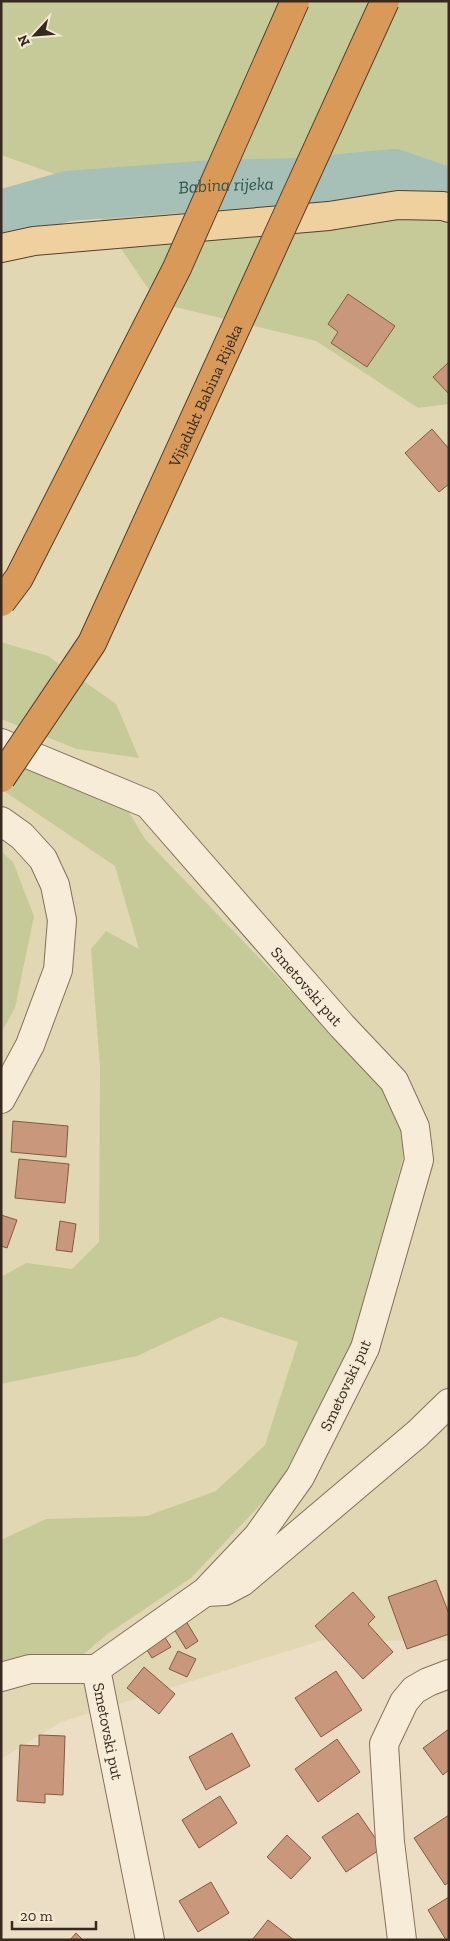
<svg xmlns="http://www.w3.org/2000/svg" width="450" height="1941" font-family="'Zilla Slab',serif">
	<rect width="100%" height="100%" fill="#ecdec4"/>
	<path fill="#e1d7b2" d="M1,155L75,180L158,303L316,341L418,408L449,404V1641L323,1640L61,1722L1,1759Z"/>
	<path fill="#c6ca99" d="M1,1H449V404L418,408L316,341L158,303L75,181L1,155Z
		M1,642L48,656L116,704L139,758L77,749L1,719Z
		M1,748L121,799L145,839L361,1064L397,1108L405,1149L358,1332L278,1486L191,1578L106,1635L84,1654L1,1667V1540L46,1519L147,1516L216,1491L265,1445L298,1342L221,1317L137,1356L1,1384V1277L26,1263L72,1269L99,1242L100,1068L91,949L106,931L139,949L115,866L1,789Z
		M1,851L13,862L34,916L15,1008L1,1033Z"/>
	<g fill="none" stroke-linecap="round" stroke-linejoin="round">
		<path stroke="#a6bfb7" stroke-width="50" id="s1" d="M1,215L68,196L214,185L300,183L394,174L449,193"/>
	</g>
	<path fill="#c9987c" stroke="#845942" d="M348,294L395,326L367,367L331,343L338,332L328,324Z
		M449,362V394L433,377Z
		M432,429L449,449V484L439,492L405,453Z
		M13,1121L68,1126L66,1157L11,1152Z
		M19,1159L69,1164L65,1203L15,1198Z
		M1,1215L17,1220L7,1248L1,1246Z
		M60,1221L76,1224L72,1252L56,1250Z
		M436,1580L449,1614V1634L407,1649L388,1597Z
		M353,1592L375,1617L368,1624L393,1652L363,1679L315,1626Z
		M186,1621L198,1641L186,1649L174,1629Z
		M164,1636L171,1647L152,1658L145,1647Z
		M178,1651L196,1659L187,1677L169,1669Z
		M144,1667L175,1694L159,1714L127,1688Z
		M336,1671L362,1710L321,1737L295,1698Z
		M449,1729V1770L443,1775L423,1748Z
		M232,1733L250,1766L206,1790L189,1757Z
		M39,1735L65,1736L63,1795L45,1794V1803L17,1801L20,1745L39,1746Z
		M337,1739L360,1772L318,1802L295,1769Z
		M220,1796L237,1823L199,1848L182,1820Z
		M358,1813L382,1848L346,1872L322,1837Z
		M449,1815V1882L445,1885L414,1838Z
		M287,1835L311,1858L291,1879L267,1857Z
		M211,1882L229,1913L198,1932L179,1901Z
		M449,1897V1940H446L428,1910Z
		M268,1920L294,1940H252Z
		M76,1933L83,1940H70Z"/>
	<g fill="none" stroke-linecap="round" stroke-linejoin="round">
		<defs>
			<g id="minor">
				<path id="s2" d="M1,743L148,804L342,1026L394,1081L415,1127L419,1160L365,1348L300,1477L258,1536L205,1592L96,1669L150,1940"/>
				<path d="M1,821L22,836L43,859L55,885L62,920L58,970L30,1045L1,1099"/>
				<path d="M207,1592L225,1591L242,1582L417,1434L449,1403"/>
				<path d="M1,1677L30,1669H96"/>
				<path d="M402,1940L390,1842L384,1744L404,1702L414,1690L428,1682L449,1674"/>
			</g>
			<path id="major" d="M1,248L34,241L329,216L398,205L443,206L449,208"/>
		</defs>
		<use href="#minor" stroke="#86705b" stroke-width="30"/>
		<use href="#major" stroke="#543f2f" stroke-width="30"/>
		<use href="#minor" stroke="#f7ecd7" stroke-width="28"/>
		<use href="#major" stroke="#eed19e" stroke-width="28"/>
		<defs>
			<g id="highway-bridge">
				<path d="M1,602L19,578L177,268L295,1"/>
				<path id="s3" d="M1,778L92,643L385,1"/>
			</g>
		</defs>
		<use href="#highway-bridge" stroke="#543f2f" stroke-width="30" stroke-linecap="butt"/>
		<use href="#highway-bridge" stroke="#d89959" stroke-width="28"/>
	</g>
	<g text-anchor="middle" stroke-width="4.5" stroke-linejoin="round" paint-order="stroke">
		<g font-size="16" fill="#37291f" stroke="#f4e9d3">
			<text dy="6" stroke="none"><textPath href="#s3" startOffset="435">Vijadukt Babina Rijeka</textPath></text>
			<text dy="6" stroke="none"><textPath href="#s2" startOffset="401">Smetovski put</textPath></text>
			<text transform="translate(345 1385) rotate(-65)" y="6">Smetovski put</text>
			<text dy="6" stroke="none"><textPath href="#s2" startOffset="1300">Smetovski put</textPath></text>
		</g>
		<g font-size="18" font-style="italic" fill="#2f5651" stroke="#f4e9d3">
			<text dy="6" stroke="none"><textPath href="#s1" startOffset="228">Babina rijeka</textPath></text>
		</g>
	</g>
	<rect width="450" height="1941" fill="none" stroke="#37291f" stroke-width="5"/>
	<g transform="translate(35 35) rotate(244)" stroke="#f4e9d3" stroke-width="4" paint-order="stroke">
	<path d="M0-4L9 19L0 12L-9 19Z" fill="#37291f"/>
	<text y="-8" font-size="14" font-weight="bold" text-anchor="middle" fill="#37291f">N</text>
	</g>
	<path d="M12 1921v8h84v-8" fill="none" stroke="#37291f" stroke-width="2.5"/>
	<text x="20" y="1921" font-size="15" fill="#37291f" stroke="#f4e9d3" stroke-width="4" paint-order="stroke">20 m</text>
</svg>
